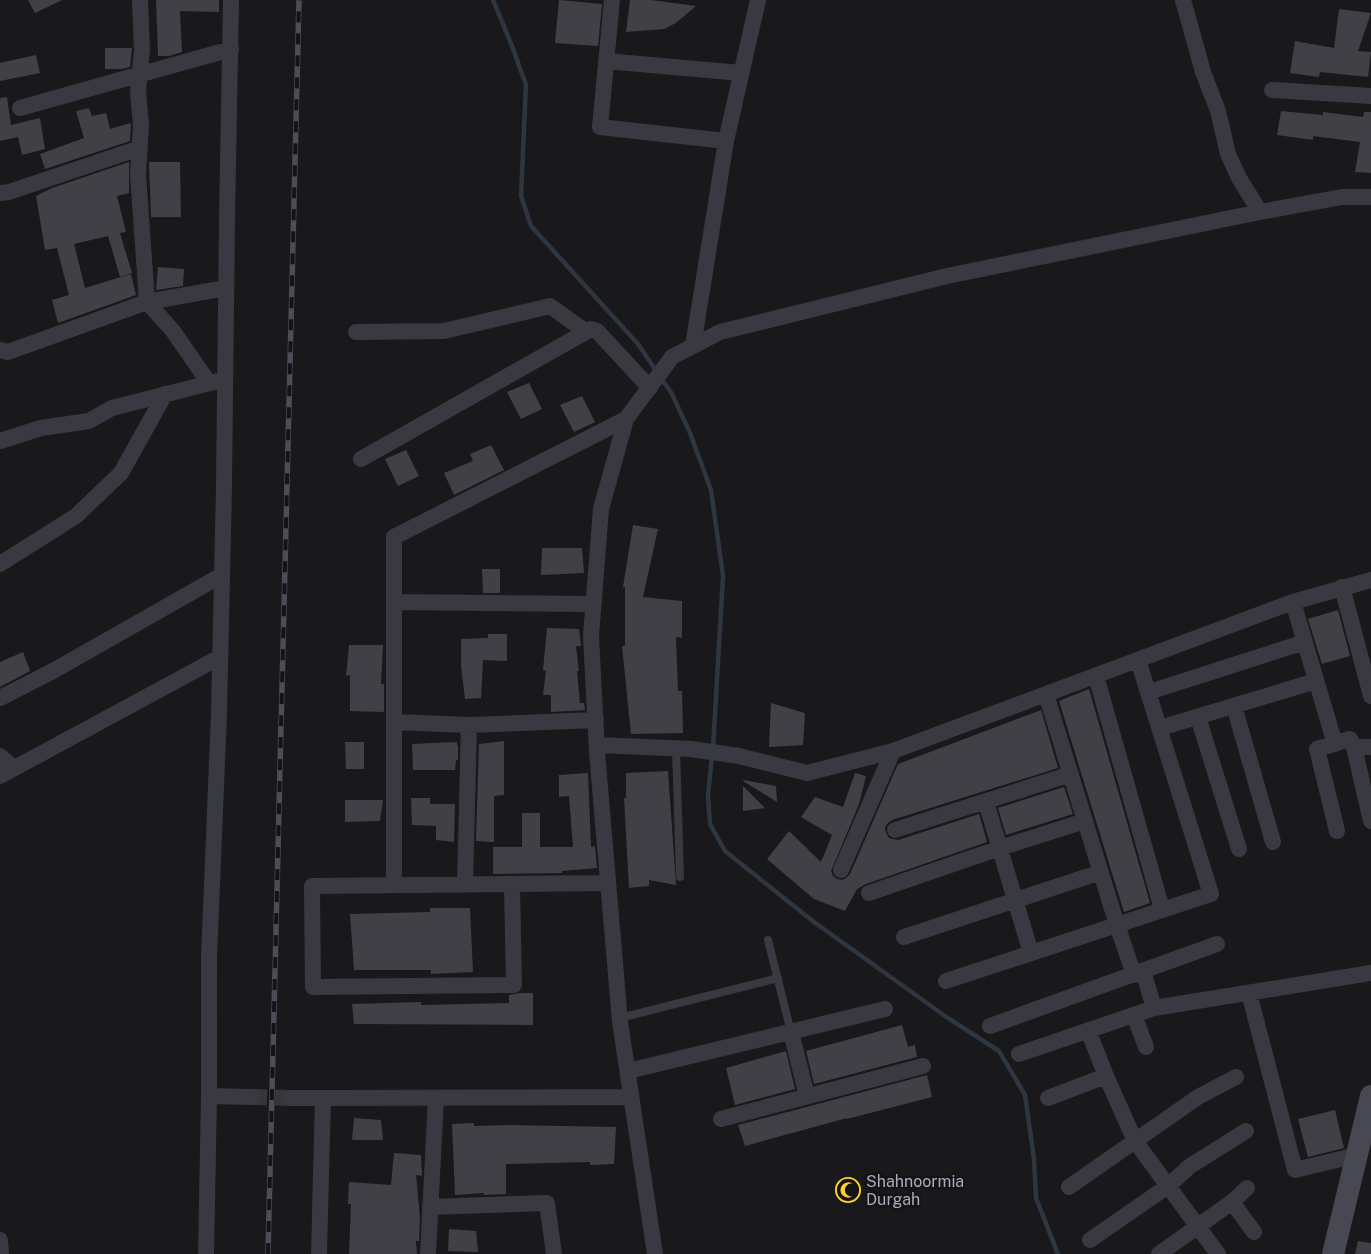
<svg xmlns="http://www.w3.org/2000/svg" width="1371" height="1254" font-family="'Public Sans',sans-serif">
	<rect width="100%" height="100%" fill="#19191b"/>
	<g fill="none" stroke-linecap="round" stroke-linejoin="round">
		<path stroke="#2d3641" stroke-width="4.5" d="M493,0L512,46L526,85L521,196L531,226L638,344L657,372
			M661,378L672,394L690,433L711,490L723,576L713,748
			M712,756L708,795L710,824L725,851L814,922L945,1016L999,1051L1025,1095L1034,1159L1036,1198L1058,1254"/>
	</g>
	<path fill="#404046" d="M28,0H62L35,13Z
		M156,0H219V12L180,11L182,52L169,56H158Z
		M559,0L602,4L598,46L555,43Z
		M630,0H651L696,6L676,23L664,29L626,32Z
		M1339,9L1371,13L1358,51L1371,52L1368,77L1320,72L1319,77L1290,73L1295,41L1334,48Z
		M105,48H132L130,67L121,69H105Z
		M36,55L40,73L0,81V63Z
		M7,97L11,125L40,118L45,149L22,155L18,137L0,141V98Z
		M89,108L92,116L106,113L110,129L131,123L130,141L45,169L40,154L84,138L76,111Z
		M1281,111L1323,115V112L1363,117L1364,112H1371V173L1355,172L1360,142L1313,136V140L1277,135Z
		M129,162V193L117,196L126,232L120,233L132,273L120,277L108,236L74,244L85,288L131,274L136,295L58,323L52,300L69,295L57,248L45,250L36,196L52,188Z
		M149,162H180L181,217H151Z
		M158,267L184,269L183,286L156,290Z
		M529,383L542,409L521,419L507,392Z
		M582,396L595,422L574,432L560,405Z
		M491,445L504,470L454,495L444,473L473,461L470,454Z
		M406,450L419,476L398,486L385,459Z
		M633,525L658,529L643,597L682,601V638L676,637L678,691H682L683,733L631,734L622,646H625V587H623Z
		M542,548H582L584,573L541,575Z
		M482,569H500V593H483Z
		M1338,610L1350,656L1322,664L1308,619Z
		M547,628L579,629L581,646H576L579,671H577L580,703H584L585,710L551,712V695H543L546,671L543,670Z
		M488,634H507V661L483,660L481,698L465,699L461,666V639L488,638Z
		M349,645H383L381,684H384V712L350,711V675L346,676Z
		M23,652L30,671L0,687V662Z
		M1089,689L1150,903L1124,912L1059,701Z
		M771,703L805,713L803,745L769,747Z
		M1041,710L1058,768L892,820L887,824L885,828L886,833L889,838L898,840L979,814L987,842L866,884L857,889L845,911L814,899L767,859L789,831L821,862L832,835L801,817L815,797L843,807L855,773L866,776L859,804L831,871L833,876L837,879L842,880L846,878L850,874L898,764Z
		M504,741V795L494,796V842L476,841L479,744Z
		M345,742H364V769H346Z
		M457,742V746L458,745V760H456L455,770H413L412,744Z
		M668,771L676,885L649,880V886L629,888L624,798H626V773Z
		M588,773L591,847L595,846L597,868L562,871V873L493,874V847H522V813H540V847H573L569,796L559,797V775Z
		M743,780L776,786L777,802L743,781Z
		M743,786L765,808L743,811Z
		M1064,787L1073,814L1006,835L998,808Z
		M411,798H430V804H455L454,842L436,840V826L412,825Z
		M345,800H383L380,821L345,822Z
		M430,908H470L473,972L431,974V970H354L350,914L430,912Z
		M520,993H533V1025L354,1024L352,1004L421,1002V1005L509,1003V995Z
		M902,1025L908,1047L915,1045L917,1057L814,1084L806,1051Z
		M786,1051L795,1089L735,1105L726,1068Z
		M927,1075L932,1097L847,1119V1118L745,1146L738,1125Z
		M1335,1110L1344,1148L1308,1157L1298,1119Z
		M354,1118L381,1120L383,1140H352Z
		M474,1123V1126L508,1125L616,1127L614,1164L590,1165V1162L506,1164V1194L484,1195V1193L455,1195L452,1124Z
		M394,1153L421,1155L422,1176L416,1175L420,1218L419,1241H416L417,1254H349L351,1204H348L349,1182L391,1185Z
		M449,1229L476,1231L478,1252L448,1251Z
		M1358,1241L1371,1243V1254H1355Z"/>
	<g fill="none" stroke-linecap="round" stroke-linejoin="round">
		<path stroke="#36373b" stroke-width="16" stroke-dasharray="16 8" stroke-linecap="butt" d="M251,1097L290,1098"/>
		<path stroke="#393941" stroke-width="8" d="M676,748L680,877
			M768,940L791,1032
			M620,1018L778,978"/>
		<path stroke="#393941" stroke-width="16" d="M140,0L142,50L138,91L141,125L138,174L147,302L173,331L209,383
			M612,0L600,127L726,141
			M1183,0L1203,72L1218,111L1228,154L1239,178L1260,212
			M606,61L741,73
			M1272,90L1371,96
			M20,108L231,49
			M0,193L9,192L140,148
			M356,332L444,331L550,306L585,331
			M693,346L726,141L758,0
			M0,350L8,352L147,302L226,288
			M0,441L41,428L89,421L112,408L218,381
			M361,459L591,329L597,331L650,388
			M0,564L76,516L121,473L165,394
			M1342,587L1371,696
			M394,602L594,604
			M1293,602L1335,744
			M1096,676L1162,909
			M1149,692L1305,642
			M1046,694L1117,925L1134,975
			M0,698L53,671L222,575
			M1234,706L1273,842
			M1198,717L1239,849
			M394,722L469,725L596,720
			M1160,728L1316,681
			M597,745L691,749L739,756L807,773L893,751L1293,602L1371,580
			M1354,747H1371
			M0,756L14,768
			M0,776L220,657
			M986,802L1031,953
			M895,830L1071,774
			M1337,831L1317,749L1350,739L1354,747L1371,821
			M841,870L893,751
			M465,884L469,725
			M512,884L514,985L313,987L312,886L608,883
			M394,885V537L626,419
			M869,893L1000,848L1085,821
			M904,937L1101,872
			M946,981L1211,894L1138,660
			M1249,993L1295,1170L1357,1155
			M1154,1008L1371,973
			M1134,1015L1146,1047
			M990,1026L1217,944
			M1088,1030L1106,1076L1135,1141L1218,1254
			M791,1032L807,1096
			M1019,1054L1154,1008L1143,971
			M628,1071L885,1009
			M209,1096L251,1097
			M290,1098H323
			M1048,1098L1106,1076
			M721,1119L923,1066
			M1069,1187L1198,1097L1236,1077
			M1232,1202L1254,1232
			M430,1207L547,1203L554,1254
			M0,1240L1,1254
			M1090,1240L1168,1186L1190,1166L1246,1131
			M206,1254L209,1096V958L219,713L224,486L227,218L231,0
			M319,1254L323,1098L631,1097
			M428,1254L436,1098
			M655,1254L620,1022L597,752L591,636L601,509L626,419L672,357L720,332L947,276L1260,212L1342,197H1371
			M1159,1254L1232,1202L1247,1188"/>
		<path stroke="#474851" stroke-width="22" d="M1333,1254L1371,1096"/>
		<defs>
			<path id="rail" d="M268,1254L299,0"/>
		</defs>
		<use href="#rail" stroke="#4c4d56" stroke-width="5.5"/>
		<use href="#rail" stroke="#141316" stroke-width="4" stroke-dasharray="11" stroke-linecap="butt"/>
	</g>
	<defs>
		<symbol id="mosque-ring" viewBox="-11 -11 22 22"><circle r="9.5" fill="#141316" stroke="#ffd02d" stroke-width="1.5"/><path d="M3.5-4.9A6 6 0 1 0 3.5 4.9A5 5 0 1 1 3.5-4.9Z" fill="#ffd02d"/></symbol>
	</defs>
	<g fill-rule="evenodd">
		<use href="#mosque-ring" x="834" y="1176" width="28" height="28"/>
	</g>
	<g text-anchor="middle" stroke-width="5" stroke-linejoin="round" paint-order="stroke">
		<g font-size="16" fill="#aaadbc" stroke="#141316" text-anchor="start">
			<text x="866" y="1187">Shahnoormia<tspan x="866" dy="18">Durgah</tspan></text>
		</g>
	</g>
</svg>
